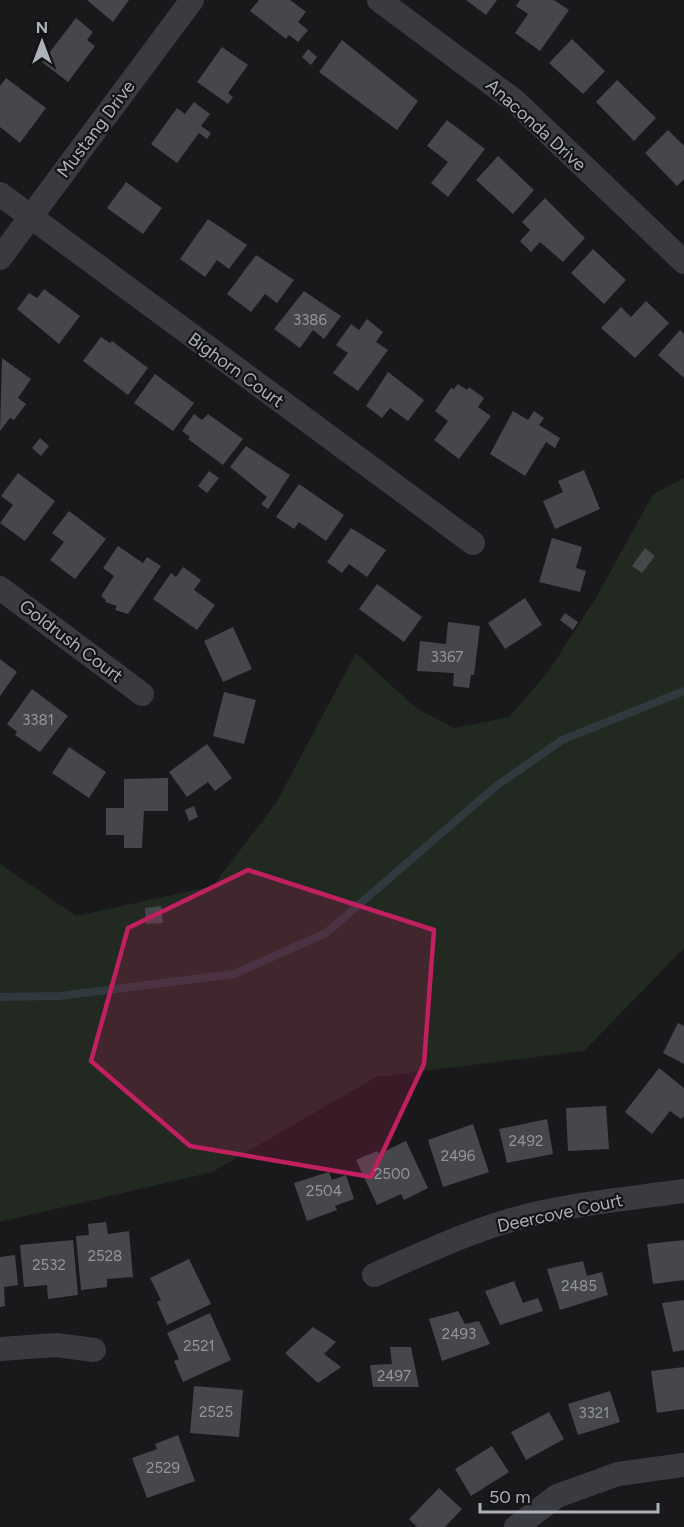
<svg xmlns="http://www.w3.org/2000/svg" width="684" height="1527" font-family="Figtree,sans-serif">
	<rect width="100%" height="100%" fill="#19191b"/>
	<path fill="#212921" d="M684,478V948L584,1051L376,1077L212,1172L0,1222V864L76,916L213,886L276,803L356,653L416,708L454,728L509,717L548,672L597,596L653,494Z"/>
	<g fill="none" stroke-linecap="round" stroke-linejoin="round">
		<path stroke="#2f393e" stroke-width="8" d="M0,997L60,996L234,974L326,933L495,787L562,740L684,691"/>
	</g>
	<path fill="#46474b" d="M87,0H129L113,22Z
		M259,0H290L306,12L298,22L308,30L298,42L289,35L286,39L250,11Z
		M466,0H497L486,15Z
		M520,0H554L569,10L540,51L515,33L528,14L516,6Z
		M76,18L93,32L87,40L95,46L68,82L42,62Z
		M572,39L605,71L583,94L549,63Z
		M342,40L418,101L397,130L319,72Z
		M222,47L248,65L228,93L233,97L228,104L197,82Z
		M308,49L317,57L311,65L302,57Z
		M6,78L46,108L20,143L0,127V86Z
		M617,80L656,118L634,141L596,102Z
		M194,102L210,114L201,126L211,133L207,139L199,133L177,163L151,144L177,108L185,114Z
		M447,120L485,149L448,197L431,183L448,162L427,146Z
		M668,130L684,146V179L677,186L645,153Z
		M498,156L534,190L513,214L476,180Z
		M126,182L162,208L143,234L107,208Z
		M545,198L585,238L563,262L540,242L531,252L520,241L530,230L522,222Z
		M208,219L247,245L229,269L217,260L205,277L180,259Z
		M593,249L626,280L604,304L571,273Z
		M256,255L294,280L277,303L265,294L251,312L227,294Z
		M44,289L80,316L59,344L17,309L29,293L37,298Z
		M304,291L341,316L324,339L313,330L300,348L274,329Z
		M646,301L669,323L635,358L601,328L621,307L631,317Z
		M367,319L383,332L376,342L388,350L358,391L333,373L348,353L336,345L351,324L359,330Z
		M680,330L684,334V378L658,355Z
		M101,337L110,343L112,341L148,368L128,395L83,361Z
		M2,358L31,379L18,398L26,404L14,420L10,418L0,431Z
		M388,372L424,400L408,421L390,408L382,418L366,406Z
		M155,374L194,403L173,431L134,403Z
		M458,384L467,390L469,387L484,398L478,407L491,416L459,459L434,440L448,421L435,411L451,388L454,389Z
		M513,411L528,420L534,411L544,418L539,425L560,438L555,448L546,442L525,476L490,454Z
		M194,414L202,420L208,414L243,439L223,465L188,439L190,437L182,431Z
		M40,438L49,446L41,456L32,448Z
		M246,446L290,475L268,509L261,504L267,497L230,467Z
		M584,470L600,509L555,529L543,501L563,492L558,481Z
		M209,471L219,478L207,493L198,486Z
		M18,473L55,501L25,541L0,523L13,505L1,496Z
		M299,484L344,515L326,541L299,522L294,529L276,517Z
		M69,511L106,539L75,579L50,560L64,542L52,533Z
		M351,528L386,550L367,577L349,564L342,573L327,562Z
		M552,538L582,547L576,568L586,571L580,592L539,582Z
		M118,546L143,563L147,557L161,566L128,614L115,610L117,606L105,602L106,600L101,596L114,576L103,568Z
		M645,548L655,556L642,573L632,566Z
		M183,567L201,580L194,590L215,605L197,630L153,599L171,573L176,577Z
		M377,584L422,617L404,642L359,609Z
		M525,598L542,625L505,649L488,623Z
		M565,613L578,622L573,630L560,620Z
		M448,622L480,626L474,675H471L469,688L453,686L454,673L417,671L420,641L446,644Z
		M233,627L252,669L223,682L204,641Z
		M0,659L17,672L0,696Z
		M32,689L68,716L40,752L15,735L17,732L7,724Z
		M224,692L256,700L244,744L213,736Z
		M207,744L232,778L215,791L208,782L187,797L169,772Z
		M69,747L106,772L89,798L52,773Z
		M168,778V811H144L142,848H124V835H106V808H124V779Z
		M194,806L198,817L189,821L185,810Z
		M161,906L163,923L146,924L145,908Z
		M678,1023L684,1026V1064L663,1053Z
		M659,1068L684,1088V1116L681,1119L670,1111L652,1134L625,1112Z
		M606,1106L609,1149L568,1151L566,1108Z
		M547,1119L553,1154L507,1163L499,1129Z
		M473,1124L489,1172L443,1187L428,1140Z
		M406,1141L428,1188L404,1200L401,1194L377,1205L356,1160L377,1151L379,1154Z
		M329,1172L332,1180L346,1175L354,1199L335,1206L337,1210L307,1221L294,1183Z
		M106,1222L108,1234L129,1231L133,1277L107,1279V1287L81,1290L76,1236L89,1235L88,1224Z
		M73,1240L78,1295L48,1299L47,1285L24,1287L20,1245Z
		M684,1240V1280L653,1284L647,1244Z
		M15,1255L18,1285L4,1287L5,1306L0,1307V1257Z
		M189,1259L211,1304L167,1325L157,1302L161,1300L150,1278Z
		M583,1261L587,1276L602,1272L608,1295L560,1310L547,1269Z
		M514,1281L523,1303L538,1298L543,1311L500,1325L485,1291Z
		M684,1300V1350L673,1352L662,1303Z
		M458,1311L465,1324L479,1321L490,1344L442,1361L429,1319Z
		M210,1313L231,1360L183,1382L174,1361L179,1359L167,1333Z
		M313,1327L336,1342L324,1354L341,1367L318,1383L285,1353Z
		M390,1347H411L419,1387H373L370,1365L392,1364Z
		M684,1367V1409L657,1413L651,1371Z
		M194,1386L243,1390L239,1437L190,1433Z
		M610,1391L620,1422L578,1435L568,1404Z
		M549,1412L564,1439L526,1460L511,1432Z
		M178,1435L195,1481L147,1498L132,1458L157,1449L155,1444Z
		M492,1446L509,1472L471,1496L455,1469Z
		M439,1488L462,1509L445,1527H417L409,1519Z"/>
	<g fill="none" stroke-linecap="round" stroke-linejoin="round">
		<path stroke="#3a3b40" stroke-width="24" d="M379,0L515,101L684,262
			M0,194L473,543
			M0,258L192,0
			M0,588L142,694
			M374,1275C419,1255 463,1234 511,1220C567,1204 627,1199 684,1191
			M0,1349L56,1345L94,1350
			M516,1527L557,1496L618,1474L684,1465"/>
	</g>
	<path fill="#c12060" fill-opacity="0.2" stroke="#c12060" stroke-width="4.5" stroke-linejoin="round" d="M248,870L434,930L424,1064L371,1177L190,1146L91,1061L128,928Z"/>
	<g text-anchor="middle" stroke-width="4.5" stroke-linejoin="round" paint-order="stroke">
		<g font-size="15" fill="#92969e">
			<text x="310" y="325">3386</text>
			<text x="447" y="662">3367</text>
			<text x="38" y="725">3381</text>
			<text x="526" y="1146">2492</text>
			<text x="458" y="1161">2496</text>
			<text x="392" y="1179">2500</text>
			<text x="324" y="1196">2504</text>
			<text x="105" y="1261">2528</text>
			<text x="49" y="1270">2532</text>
			<text x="579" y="1291">2485</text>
			<text x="459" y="1339">2493</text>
			<text x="199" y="1351">2521</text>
			<text x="394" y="1381">2497</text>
			<text x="216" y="1417">2525</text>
			<text x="594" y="1418">3321</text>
			<text x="163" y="1473">2529</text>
		</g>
		<g font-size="18" fill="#acb1ba" stroke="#141416">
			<text transform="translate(536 125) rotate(42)" y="6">Anaconda Drive</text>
			<text transform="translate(96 129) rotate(-53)" y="6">Mustang Drive</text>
			<text transform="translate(236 370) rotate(36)" y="6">Bighorn Court</text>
			<text transform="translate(71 641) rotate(37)" y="6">Goldrush Court</text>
			<text transform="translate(560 1213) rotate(-12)" y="6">Deercove Court</text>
		</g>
	</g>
	<g transform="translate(42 42)" stroke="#141416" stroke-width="4.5" paint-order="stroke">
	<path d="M0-4.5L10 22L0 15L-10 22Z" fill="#acb1ba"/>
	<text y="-9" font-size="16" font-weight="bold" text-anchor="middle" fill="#acb1ba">N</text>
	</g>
	<path d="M480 1503v9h178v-9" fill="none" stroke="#acb1ba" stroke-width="3"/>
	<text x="489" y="1503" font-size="18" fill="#acb1ba" stroke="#141416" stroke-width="4.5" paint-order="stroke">50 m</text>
</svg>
